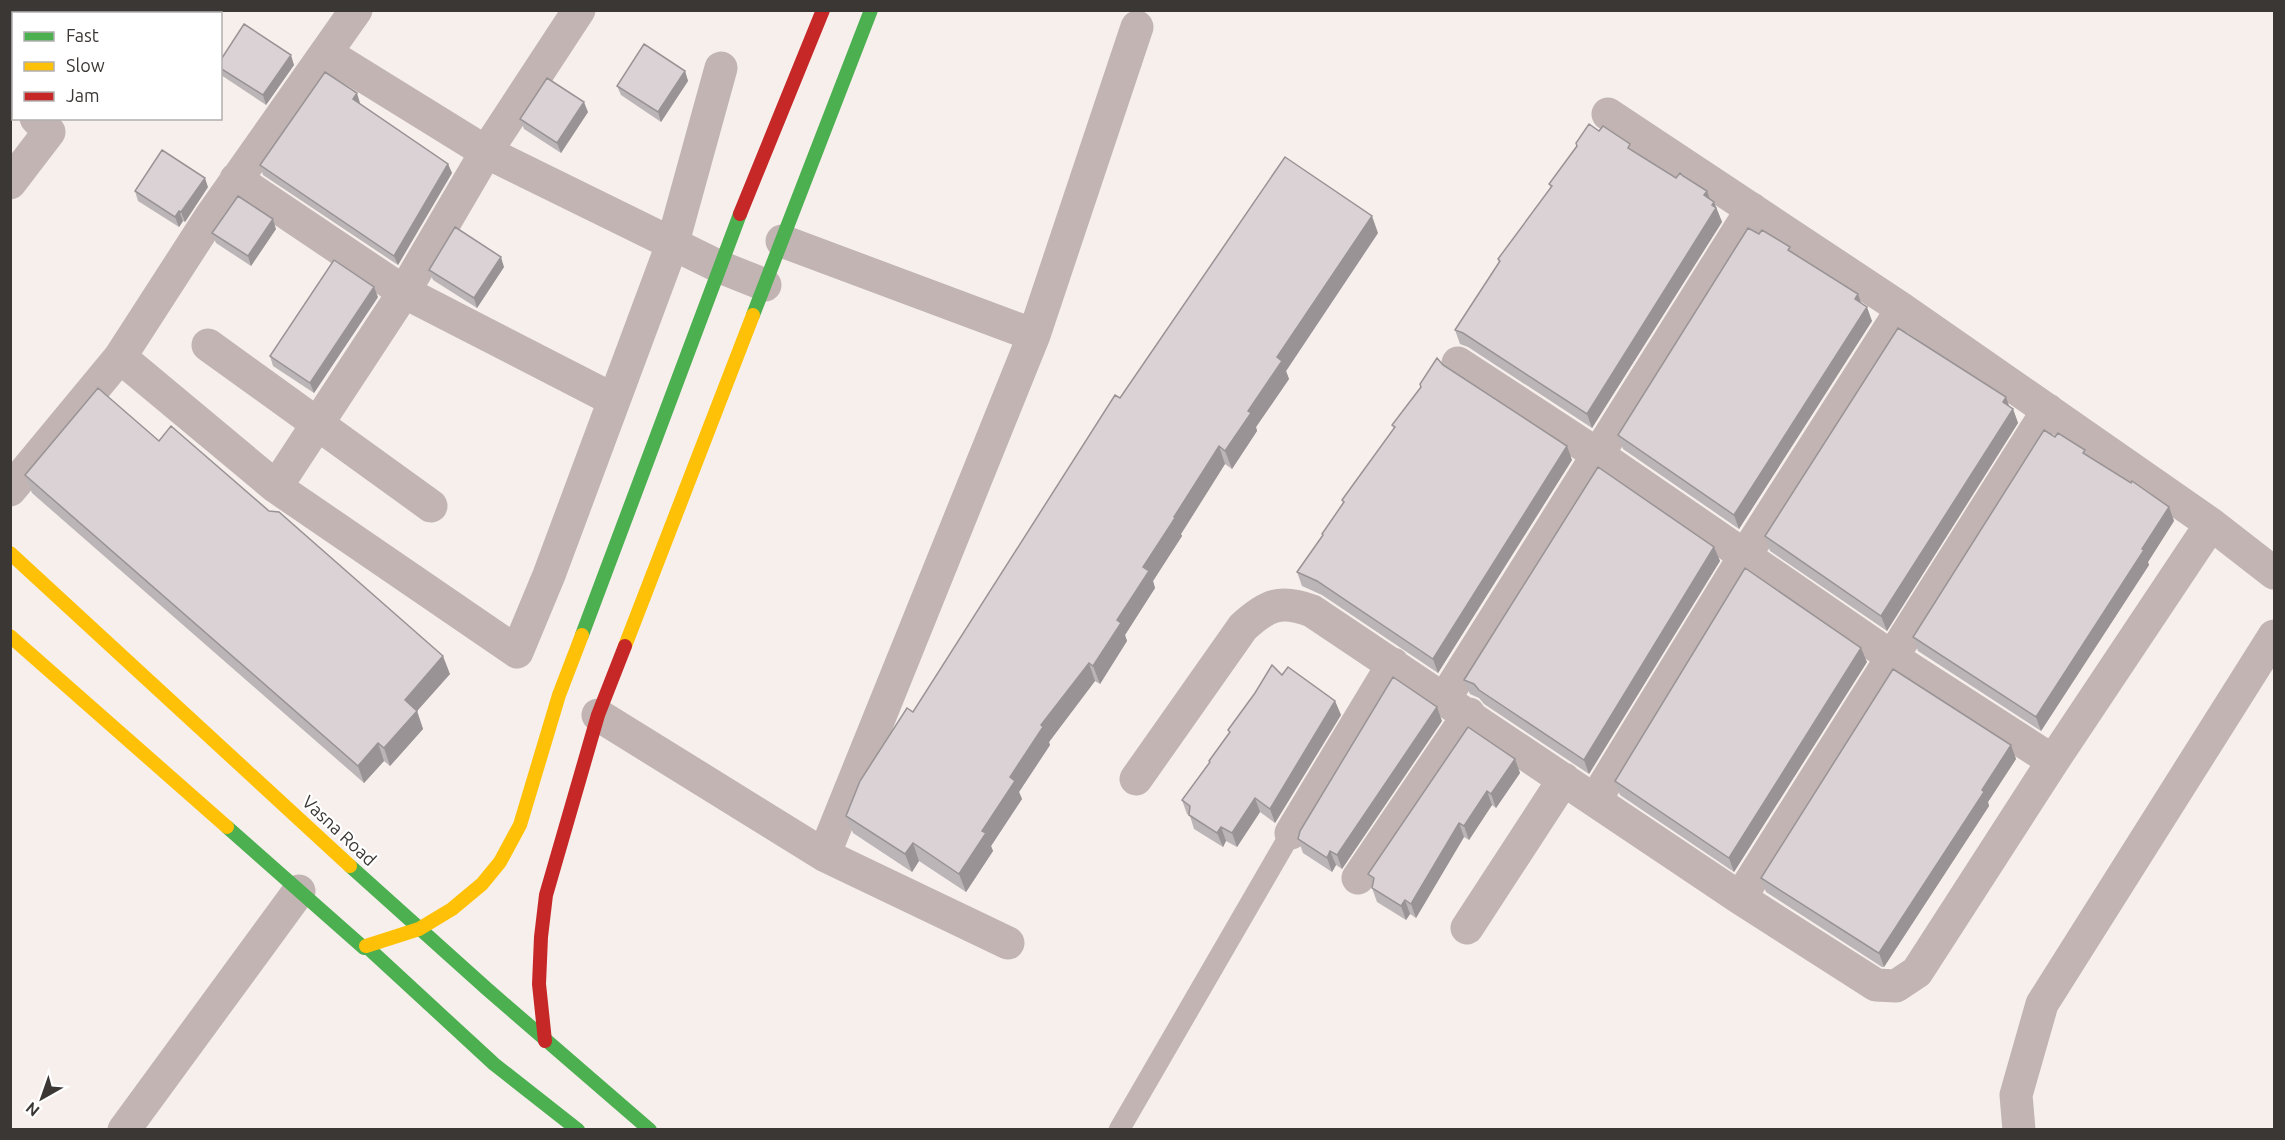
<svg xmlns="http://www.w3.org/2000/svg" width="2285" height="1140" font-family="Ubuntu,sans-serif">
	<rect width="100%" height="100%" fill="#f6efec"/>
	<g fill="none" stroke-linecap="round" stroke-linejoin="round">
		<path stroke="#c1b4b2" stroke-width="21" d="M1119,1130L1291,833"/>
		<path stroke="#c1b4b2" stroke-width="33" d="M326,53L486,152L720,267L765,285
			M10,94L14,96
			M1608,114L1902,309L2211,524L2274,573
			M236,179L404,292L614,400
			M10,183L49,132L36,118
			M782,241L1034,335
			M208,345L431,506
			M120,357L276,487L517,652L549,575L673,242L721,68
			M1458,363L1597,454L1892,657L2053,761
			M276,487L404,292L486,152L579,10
			M10,490L120,357L211,216L356,10
			M1445,698L1752,209
			M598,715L824,855L1008,943
			M1136,779L1243,627C1267,605 1280,599 1312,611L1740,898L1876,985L1896,986L1917,972L2053,761L2211,524
			M1595,800L1744,557L1902,309
			M1291,833L1393,664
			M824,855L1034,335L1137,27
			M1358,878L1469,714
			M1740,898L2048,410
			M1467,928L1564,779
			M124,1130L299,891
			M2019,1130L2016,1095L2042,1004L2274,636"/>
		<path stroke="#4caf50" stroke-width="14" d="M753,315L871,10
			M582,635L740,214
			M227,827L364,948L366,946L494,1064L578,1130
			M350,866L487,989L650,1130"/>
		<path stroke="#ffc107" stroke-width="14" d="M10,553L350,866
			M10,636L227,827
			M625,646L753,315
			M366,946L419,929L452,909L482,884L500,862L520,825L559,695L582,635"/>
		<path stroke="#c62828" stroke-width="14" d="M740,214L823,10
			M545,1041L539,984L541,937L546,895L598,715L625,646"/>
	</g>
	<path fill="#bbb5b7" d="M220,61L294,65L266,105L221,75Z
		M685,71L688,81L661,122L621,95L617,86Z
		M360,103L359,104L448,164L452,173L398,265L263,175L260,165Z
		M588,112L561,153L524,129L520,119Z
		M1632,150L1714,202L1722,222L1592,428L1468,347L1460,344L1455,330L1499,263L1498,259L1551,188L1549,184Z
		M208,187L185,222L183,221L179,227L138,201L135,191Z
		M276,229L251,266L216,243L212,233Z
		M1378,233L1286,371L1289,379L1256,427L1257,431L1232,469L1225,464L1181,534L1182,536L1153,581L1155,588L1125,635L1127,641L1100,684L1095,681L1049,742L1050,745L1019,792L1022,799L991,846L993,851L966,892L919,861L912,872L853,833L846,816L913,712L1120,398Z
		M1759,234L1790,247L1791,252L1861,303L1872,321L1739,529L1623,449L1618,435Z
		M504,267L477,308L433,280L429,270Z
		M378,297L314,393L273,366L270,356Z
		M1443,365L1572,460L1438,673L1322,595L1302,586L1297,572L1323,536L1322,534L1343,503L1342,500L1394,429L1392,425Z
		M2009,406L2013,409L2018,423L1887,631L1770,551L1765,536Z
		M159,441L450,674L417,711L423,729L390,766L384,761L364,783L32,493L25,475Z
		M2085,450L2087,456L2169,507L2174,521L2148,562L2149,565L2041,731L1918,651L1913,637Z
		M1714,547L1720,561L1589,774L1484,704L1479,698L1470,694L1464,680Z
		M1867,662L1734,872L1620,795L1615,781Z
		M1282,675L1335,701L1341,715L1275,823L1260,812L1237,847L1226,841L1223,847L1194,829L1190,816L1187,814L1182,800L1209,763V761L1229,733L1228,730Z
		M1442,721L1342,869L1336,865L1332,872L1303,853L1298,839Z
		M2011,745L2016,759L1988,802L1989,806L1884,967H1882L1766,892L1761,878Z
		M1515,759L1520,773L1496,808L1492,805L1469,840L1464,837L1416,918L1410,914L1406,920L1377,902L1372,888V885L1368,874Z"/>
	<path fill="#999395" d="M291,55L294,65L266,105L263,95Z
		M685,71L688,81L661,122L658,112Z
		M357,93L360,103L356,109L353,99Z
		M584,102L588,112L561,153L557,143Z
		M448,164L452,173L398,265L394,256Z
		M205,178L208,187L185,222L181,212Z
		M1707,191L1712,205L1704,195Z
		M1714,202L1722,222L1592,428L1587,414Z
		M179,211L183,221L179,227L175,217Z
		M1372,216L1378,233L1286,371L1289,379L1256,427L1257,431L1232,469L1225,451L1277,357Z
		M273,219L276,229L251,266L248,256Z
		M501,257L504,267L477,308L474,298Z
		M374,287L378,297L314,393L310,383Z
		M1858,294L1863,308L1855,299Z
		M1867,307L1872,321L1739,529L1734,515Z
		M2006,397L2011,411L2013,409L2018,423L1887,631L1881,616Z
		M1219,446L1225,464L1181,534L1182,536L1153,581L1155,588L1125,635L1127,641L1100,684L1093,666L1143,567L1174,517Z
		M1567,446L1572,460L1438,673L1433,659Z
		M2169,507L2174,521L2148,562L2149,565L2041,731L2036,717Z
		M1714,547L1720,561L1589,774L1584,760Z
		M1861,648L1867,662L1734,872L1729,858Z
		M443,656L450,674L417,711L423,729L390,766L384,748L405,700Z
		M1089,663L1095,681L1049,742L1050,745L1019,792L1022,799L991,846L993,851L966,892L959,874L1010,777L1041,725Z
		M1335,701L1341,715L1275,823L1270,809Z
		M1437,707L1442,721L1342,869L1337,855Z
		M378,743L384,761L364,783L358,766Z
		M2011,745L2016,759L1988,802L1989,806L1884,967L1879,953Z
		M1515,759L1520,773L1496,808L1491,794Z
		M1487,791L1492,805L1469,840L1464,826Z
		M1255,798L1260,812L1237,847L1232,833Z
		M1459,823L1464,837L1416,918L1411,904Z
		M1221,827L1226,841L1223,847L1217,833Z
		M913,843L919,861L912,872L905,854Z
		M1330,851L1336,865L1332,872L1327,858Z
		M1405,900L1410,914L1406,920L1401,906Z"/>
	<path fill="#dad2d5" stroke="#999395" stroke-width="1.5" d="M244,24L291,55L263,95L220,68V61Z
		M644,44L685,71L658,112L617,86Z
		M325,72L357,93L353,99L448,164L394,256L260,165Z
		M547,78L584,102L557,143L520,119Z
		M1589,124L1599,131L1603,126L1630,144L1628,148L1676,178L1680,173L1683,176L1707,191L1704,195L1714,202L1712,205L1716,208L1587,414L1463,333L1455,330L1500,261L1498,259L1552,186L1549,184L1577,146L1576,143Z
		M162,150L205,178L181,212L179,211L175,217L135,191Z
		M1285,157L1372,216L1277,357L1282,361L1248,411L1251,413L1225,451L1219,446L1174,517L1175,518L1143,567L1149,571L1117,620L1121,623L1093,666L1089,663L1041,725L1043,727L1010,777L1015,781L982,831L986,833L959,874L913,843L905,854L846,816L860,781L907,708L913,712L1115,395L1120,398Z
		M238,196L273,219L248,256L212,233Z
		M455,227L501,257L474,298L429,270Z
		M1748,228L1759,234L1762,230L1790,247L1788,250L1858,294L1855,299L1867,307L1734,515L1618,435Z
		M334,260L374,287L310,383L270,356Z
		M1898,328L2006,397L2003,402L2013,409L1881,616L1765,536Z
		M1437,358L1443,365L1567,446L1433,659L1317,581L1297,572L1323,535L1322,534L1344,502L1342,500L1395,427L1392,425L1421,387L1420,384Z
		M98,388L159,441L171,426L269,511L279,512L443,656L405,700L417,711L384,748L378,743L358,766L25,475Z
		M2044,430L2055,437L2058,433L2085,450L2083,453L2131,483L2132,481L2169,507L2142,549L2144,550L2036,717L1913,637Z
		M1598,467L1714,547L1584,760L1479,690L1474,684L1464,680Z
		M1745,568L1861,648L1729,858L1615,781Z
		M1272,665L1282,675L1288,667L1335,701L1270,809L1255,798L1232,833L1221,827L1217,833L1189,815L1190,806L1182,800L1210,762L1209,761L1230,732L1228,730L1255,693Z
		M1893,669L2011,745L1982,790L1984,792L1879,953L1877,952L1761,878Z
		M1393,677L1437,707L1337,855L1330,851L1327,858L1298,839L1300,831Z
		M1468,727L1515,759L1491,794L1487,791L1464,826L1459,823L1411,904L1405,900L1401,906L1372,888L1374,878L1368,874Z"/>
	<g text-anchor="middle" stroke-width="4.5" stroke-linejoin="round" paint-order="stroke">
		<g font-size="18" fill="#3b3735" stroke="#fff">
			<text transform="translate(339 831) rotate(43)" y="6">Vasna Road</text>
		</g>
	</g>
	<rect width="2285" height="1140" fill="none" stroke="#3b3735" stroke-width="24"/>
	<rect x="12" y="12" width="210" height="108" fill="#ffffff" stroke="#b1afae" stroke-width="1.5"/>
	<rect x="24" y="32" width="30" height="9" fill="#4caf50" stroke="#b1afae" stroke-width="1.5"/>
	<text x="66" y="42" font-size="18" fill="#3b3735">Fast</text>
	<rect x="24" y="62" width="30" height="9" fill="#ffc107" stroke="#b1afae" stroke-width="1.5"/>
	<text x="66" y="72" font-size="18" fill="#3b3735">Slow</text>
	<rect x="24" y="92" width="30" height="9" fill="#c62828" stroke="#b1afae" stroke-width="1.5"/>
	<text x="66" y="102" font-size="18" fill="#3b3735">Jam</text>
	<g transform="translate(42 1098) rotate(220)" stroke="#ffffff" stroke-width="4.5" paint-order="stroke">
	<path d="M0-4.5L10 22L0 15L-10 22Z" fill="#3b3735"/>
	<text y="-9" font-size="16" font-weight="bold" text-anchor="middle" fill="#3b3735">N</text>
	</g>
</svg>
